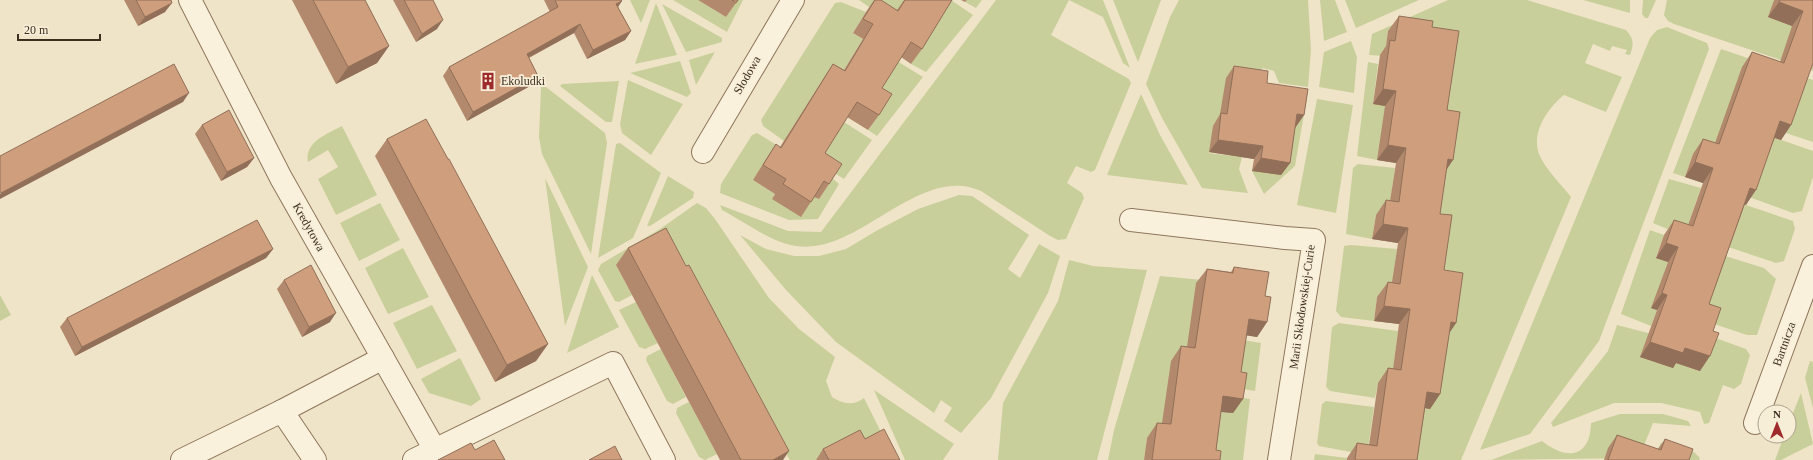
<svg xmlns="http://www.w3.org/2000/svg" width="1813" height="460" viewBox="0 0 1813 460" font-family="Georgia,serif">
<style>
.green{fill:#c9cf9b}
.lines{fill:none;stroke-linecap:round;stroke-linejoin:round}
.minor-casing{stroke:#8d765c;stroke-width:24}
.minor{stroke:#faf1dc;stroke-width:22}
.wall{fill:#b2896c}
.shaded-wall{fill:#916f58}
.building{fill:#cf9f7d;stroke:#916f58}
.labels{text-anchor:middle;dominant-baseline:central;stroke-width:3.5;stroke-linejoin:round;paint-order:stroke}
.street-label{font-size:12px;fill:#3d2e20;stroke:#f7eed8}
.poi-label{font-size:12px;fill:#3d2e20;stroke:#f7eed8;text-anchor:start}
</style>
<rect width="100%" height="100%" fill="#f0e4c8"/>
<g class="green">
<path d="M630,0H650L641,23Z"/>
<path d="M673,0H698L726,17L737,0H743L727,32Z"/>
<path d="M859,0H904L890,22Z"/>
<path d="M951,0L973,15L926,72L911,64Z"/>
<path d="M967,0H982L976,8L965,2Z"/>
<path d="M996,0H1069L1051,35L1129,79L1131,83L1095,170L1091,172L1076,166L1067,183L1082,193L1084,198L1066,239L1058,240L1050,236L981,191C919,163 858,256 796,246C772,243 743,221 722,210L720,205L788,231L821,232Z"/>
<path d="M1069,0H1103L1130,68L1123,63L1103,17Z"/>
<path d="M1113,0H1161L1138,62Z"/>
<path d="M1179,0H1308L1311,50L1308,87L1279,83L1274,71L1262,68L1260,83L1219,127L1209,153L1242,157L1239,169L1248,193L1202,188L1162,118L1146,84L1170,17Z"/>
<path d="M1320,0H1335L1347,32L1324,41Z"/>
<path d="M1345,0H1419L1356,28Z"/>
<path d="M1448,0H1527L1626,30C1634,39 1634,44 1630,55L1625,54L1627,50L1612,46L1610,51L1593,44L1585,63L1622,77L1606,112L1564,95C1548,108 1531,132 1539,154C1545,169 1561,184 1571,197L1461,460H1409V406L1430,409L1427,284L1388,31L1385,56L1369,55L1372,34Z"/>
<path d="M1583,0H1630V13Z"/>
<path d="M1643,0H1656L1648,18H1645L1642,14Z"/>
<path d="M1667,0H1774L1769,17L1800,28L1813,66V71L1674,24L1668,21L1664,15Z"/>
<path d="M841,2L866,12L853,33L863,39L837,81L823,79L784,141L763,126L761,120L835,3Z"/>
<path d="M656,3L677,55L635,64Z"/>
<path d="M662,4L722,38V42L686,52Z"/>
<path d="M1667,27L1707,43L1709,49L1599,341L1530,434L1480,450L1650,38L1657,30Z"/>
<path d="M1351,41L1357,57L1354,93L1319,87L1324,52Z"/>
<path d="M1721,49L1813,80V142L1783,132L1709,159L1693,154L1685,177L1673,173Z"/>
<path d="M715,52L696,85L689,60Z"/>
<path d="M680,61L691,93L687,97L630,73Z"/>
<path d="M897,61L923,77L877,136L868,130L882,109L872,102Z"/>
<path d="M1368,62L1378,64L1373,104L1399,107L1377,160L1357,156Z"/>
<path d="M628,80L683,104L651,155L622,133L620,124Z"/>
<path d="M619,81L612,122H606L560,86L562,84Z"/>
<path d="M541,87H546L605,133L607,143L591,254L542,154L539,137Z"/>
<path d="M1264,91L1307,97L1295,166L1264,194L1252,171L1281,175Z"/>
<path d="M1141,94L1160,135L1188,185L1107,175Z"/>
<path d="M1317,99L1353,105L1336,213L1297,205Z"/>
<path d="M844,122L872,140L844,179L818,163Z"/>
<path d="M342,126L377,195L336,215L318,179L338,167L328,150L308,162C304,142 327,134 342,126Z"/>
<path d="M757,133L780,147L753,180L775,194L772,199L814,196L818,199L832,178L839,184L818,219L789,220L720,193L721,184L752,135Z"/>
<path d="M1770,136L1813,151V177L1802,211L1793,213L1749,197Z"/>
<path d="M620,143L661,173L633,238L598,258L616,144Z"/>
<path d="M1358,164L1395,168L1388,217L1376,215L1372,239L1346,234L1353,168Z"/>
<path d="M668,176L694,192L693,198L650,226H647Z"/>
<path d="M545,178L588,267L565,326Z"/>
<path d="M1669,179L1701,188L1684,236L1653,223Z"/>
<path d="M959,195L972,196L981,202L1029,235L1008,269L1020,278L1039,244L1060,256L1048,293L991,398L961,433L944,421L952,408L941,400L934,413L836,342L786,290L740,235L766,249L794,256H819L846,249L876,231L918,209Z"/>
<path d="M380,203L400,240L359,261L340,223Z"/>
<path d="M697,203L706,208L715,219L769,298L799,329L835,357L826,381L832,397C842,404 854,406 864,398L895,460H790L781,446L617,267L632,295L619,302L615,301L598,270L601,264L660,229Z"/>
<path d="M1740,203L1793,221L1795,229L1784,261L1776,263L1725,246Z"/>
<path d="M1650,230L1664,235L1656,257L1668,262L1652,307L1657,310L1651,326L1621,314Z"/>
<path d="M1351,245L1397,249L1390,298L1377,297L1374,321L1341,317L1336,311L1344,246Z"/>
<path d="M403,248L429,297L388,314L365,268Z"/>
<path d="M1722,255L1764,268L1776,279L1757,335H1747L1699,319Z"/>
<path d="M1069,260L1093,266L1147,270L1097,460H998L1003,403L1058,301Z"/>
<path d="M592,275L619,327L567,353Z"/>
<path d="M1160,276L1224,282L1195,334L1166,435L1147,438L1144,460H1108L1114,430Z"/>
<path d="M0,295L11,315L0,321Z"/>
<path d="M636,302L658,343L645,349L639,347L619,310Z"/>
<path d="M432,305L457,351L417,369L393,323Z"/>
<path d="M1339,323L1398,331L1392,379L1378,383L1375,398L1330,391L1326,387L1332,327Z"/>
<path d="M1617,325L1648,333L1675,363L1707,335L1746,349L1750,355L1741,384L1734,389L1723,385L1709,423L1704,424L1700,412L1661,403H1614L1553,427L1551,423L1608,351Z"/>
<path d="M1237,339L1261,343L1255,391L1231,387Z"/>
<path d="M661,349L686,397L673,404L667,401L646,360L647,356Z"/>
<path d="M460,358L481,399L471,406L429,393L421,379Z"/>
<path d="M1810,361L1813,362V408L1805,378Z"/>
<path d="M874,390L954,444L943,460H905Z"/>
<path d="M1801,393L1813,444L1781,460H1775L1784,436H1789V423Z"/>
<path d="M1235,397L1250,399L1243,460H1206V410Z"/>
<path d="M1326,401L1374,407L1367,455L1319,446L1317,443L1322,404Z"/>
<path d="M689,402L717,454L705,460L699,457L676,413L677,408Z"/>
<path d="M1620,414H1663L1688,421L1691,426L1653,423L1639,458L1491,460L1542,441C1566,460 1590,459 1591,423Z"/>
<path d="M1661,443L1694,452L1700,458L1699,460H1679L1656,452Z"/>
<path d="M1315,454L1347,458V460H1314Z"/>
</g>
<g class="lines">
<g class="minor-casing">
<g id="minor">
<path d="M190,0L281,178L435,450"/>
<path d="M703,152L793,0"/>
<path d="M1131,220L1285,238L1314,240L1279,460"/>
<path d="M282,411L383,358"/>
<path d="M1755,423L1813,266"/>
<path d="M182,460L282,411L315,460"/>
<path d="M414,460L613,363L664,460"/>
</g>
</g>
<use href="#minor" class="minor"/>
</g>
<g class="wall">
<path d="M124,0H171L165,12L138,26Z"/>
<path d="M292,0H365L389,46L377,63L336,84Z"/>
<path d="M393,0H433L437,29L416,42Z"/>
<path d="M544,0H621L618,7L631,31L625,40L587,59L574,33L529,58L538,76L532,85L467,121L443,76L449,67L550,12Z"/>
<path d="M698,0H738L726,17Z"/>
<path d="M874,0L897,10L904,0H952L922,49L911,64L901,57L882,88L879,115L868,130L847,117L825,153L829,184L819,199L814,197L801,217L772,199L775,194L753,180L766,159L776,144L780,147L823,79L833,64L844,70L863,39L853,33L866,12Z"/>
<path d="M961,0H967L965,2Z"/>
<path d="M1774,0H1813V66L1812,65L1791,125L1781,140L1775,138L1746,205L1745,204L1709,304L1713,331L1700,371L1676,363L1673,368L1640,357L1657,310L1651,308L1668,262L1656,258L1664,235L1674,220L1688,225L1703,183L1685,177L1693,154L1703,139L1715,143L1742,67L1752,52L1780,62L1792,26L1768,17Z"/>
<path d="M1399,16L1432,27L1447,110L1446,171L1440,214L1444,270L1456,323L1449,333L1440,394L1430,409L1425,408L1417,460H1347V458L1357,443L1369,445L1378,383L1388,368L1393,369L1399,324L1374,321L1377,297L1388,282H1392L1398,243L1372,239L1376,215L1386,200L1390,201L1396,163L1377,160L1385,106L1373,104L1380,55L1386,46L1388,31Z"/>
<path d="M1234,66L1267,83L1304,115L1295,128L1290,163L1281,175L1252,171L1254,159L1209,152L1213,126L1220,114L1226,78Z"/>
<path d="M202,125L254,158L247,167L221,181L195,134Z"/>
<path d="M387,139L448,159L548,344L536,361L495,382L375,156Z"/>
<path d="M628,248L783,460H720L616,265Z"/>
<path d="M273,249L266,258L75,356L60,327L67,318Z"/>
<path d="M1234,267L1265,296L1267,322L1257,337L1246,335L1241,372L1243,399L1233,413L1221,412L1216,450L1220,460H1144L1147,438L1157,423H1162L1171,361L1181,346L1187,347L1196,283L1207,269L1231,272Z"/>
<path d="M284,280L330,322L302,337L277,289Z"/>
<path d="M1617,435L1658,449L1665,439L1689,460H1604L1608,448Z"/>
<path d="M865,439L900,460H816L823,449Z"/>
</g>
<g class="shaded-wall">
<path d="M622,1L616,10V4Z"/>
<path d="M1779,2L1803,11L1792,26L1768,17Z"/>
<path d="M172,3L165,12L138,26L145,17Z"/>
<path d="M443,20L437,29L416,42L422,34Z"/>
<path d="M580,24L574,33L520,62L527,54Z"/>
<path d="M631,31L625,40L587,59L593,50Z"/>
<path d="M389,46L377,63L336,84L348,67Z"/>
<path d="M538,76L532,85L467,121L473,112Z"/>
<path d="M1383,89L1396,91L1385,106L1373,104Z"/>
<path d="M189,93L183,102L0,199V194L1,193Z"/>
<path d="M1297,114L1304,115L1295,128Z"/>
<path d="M1780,121L1791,125L1781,140L1770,136Z"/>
<path d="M1218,140L1263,146L1254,159L1209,152Z"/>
<path d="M1388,145L1406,148L1396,163L1377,160Z"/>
<path d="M254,158L247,167L221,181L227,172Z"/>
<path d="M1261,158L1290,163L1281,175L1252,171Z"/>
<path d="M1448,159L1453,160L1443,175Z"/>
<path d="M1695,162L1713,168L1703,183L1685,177Z"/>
<path d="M1750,188L1756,190L1746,205L1740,202Z"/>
<path d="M1383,224L1408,228L1398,243L1372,239Z"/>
<path d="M1666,243L1678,247L1668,262L1656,258Z"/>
<path d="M273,249L266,258L75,356L82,347Z"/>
<path d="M1662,293L1667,295L1657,310L1651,308Z"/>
<path d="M1384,306L1410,309L1399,324L1374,321Z"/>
<path d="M336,313L330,322L302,337L309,327Z"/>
<path d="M1249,319L1267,322L1257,337L1238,334Z"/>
<path d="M1451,322L1456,323L1446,338Z"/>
<path d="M1650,342L1685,348L1710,356L1700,371L1676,363L1673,368L1640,357Z"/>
<path d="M548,344L536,361L495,382L507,365Z"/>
<path d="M1427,392L1440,394L1430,409L1417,407Z"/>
<path d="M1223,396L1243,399L1233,413L1213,411Z"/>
<path d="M789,451L783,460H773Z"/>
</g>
<g class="building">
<path d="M136,0H171L172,3L145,17Z"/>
<path d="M313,0H365L389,46L348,67Z"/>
<path d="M404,0H433L443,20L422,34Z"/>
<path d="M555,0H621L622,1L616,4L631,31L593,50L580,24L527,54L538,76L473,112L449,67L558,7Z"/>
<path d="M732,0H738L736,3Z"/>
<path d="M875,0H881L898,11L905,0H952L922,49L911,42L882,88L892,94L879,115L857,102L825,153L842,164L829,184L824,181L811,202L783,184L786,179L763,165L776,144L781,148L833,64L845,71L873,24L863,19Z"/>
<path d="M1780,0H1813V63L1791,125L1780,121L1756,190L1750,188L1709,304L1721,308L1713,331L1719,333L1710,356L1685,348L1683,353L1650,342L1667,295L1662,293L1678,247L1666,243L1674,220L1693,226L1713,168L1695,162L1703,139L1719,144L1752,52L1784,63L1803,11L1779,2Z"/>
<path d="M1399,16L1433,21L1432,27L1459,31L1447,110L1460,112L1453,160L1448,159L1440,214L1452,215L1444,270L1463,273L1456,323L1451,322L1440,394L1427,392L1417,460H1355L1357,443L1377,446L1388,368L1401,370L1410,309L1384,306L1388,282L1400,284L1408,228L1383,224L1386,200L1399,202L1406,148L1388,145L1396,91L1383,89L1390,40L1395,41Z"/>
<path d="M174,64L189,93L1,193L0,191V156Z"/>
<path d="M1234,66L1268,71L1267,83L1308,89L1304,115L1297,114L1290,163L1261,158L1263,146L1218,140L1221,113L1227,114Z"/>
<path d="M229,110L254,158L227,172L202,125Z"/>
<path d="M426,119L448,159H449L548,344L507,365L387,139Z"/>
<path d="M257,220L273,249L82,347L67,318Z"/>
<path d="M666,228L686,266L689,265L789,451L773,460H741L628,248Z"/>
<path d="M311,265L336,313L309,327L284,280Z"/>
<path d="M1234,267L1269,272L1265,296L1271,297L1267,322L1249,319L1241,372L1247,373L1243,399L1223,396L1216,450L1221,451L1220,460H1152L1157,423L1171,424L1181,346L1195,348L1207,269L1233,273Z"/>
<path d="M884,429L900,460H829L823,449L860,430L865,439Z"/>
<path d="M1617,435L1661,450L1665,439L1693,449L1689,460H1608Z"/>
<path d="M494,440L505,460H438L471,443L475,450Z"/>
<path d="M615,446L622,460H589Z"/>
</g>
<defs>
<g id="building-bare" transform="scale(1.38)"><path d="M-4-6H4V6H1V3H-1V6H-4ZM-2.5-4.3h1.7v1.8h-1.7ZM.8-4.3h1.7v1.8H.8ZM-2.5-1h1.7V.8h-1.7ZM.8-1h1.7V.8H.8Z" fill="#9e2a2b" stroke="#f7eed8" stroke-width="2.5" paint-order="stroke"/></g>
</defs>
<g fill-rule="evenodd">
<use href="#building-bare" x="488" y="81"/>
</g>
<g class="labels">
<g class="street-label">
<text transform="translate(747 75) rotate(-60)">Słodowa</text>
<text transform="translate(309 227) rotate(61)">Kredytowa</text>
<text transform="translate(1302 307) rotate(-82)">Marii Skłodowskiej-Curie</text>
<text transform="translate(1784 344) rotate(-70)">Bartnicza</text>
</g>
<g class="poi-label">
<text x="501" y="81">Ekoludki</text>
</g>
</g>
<g transform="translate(1777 424)"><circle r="19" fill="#f7eed8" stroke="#ada18e"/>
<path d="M0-3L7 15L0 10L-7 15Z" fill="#9e2a2b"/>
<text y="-6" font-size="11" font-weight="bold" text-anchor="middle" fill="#3d2e20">N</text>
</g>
<path d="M18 34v6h82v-6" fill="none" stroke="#3d2e20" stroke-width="2"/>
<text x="24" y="34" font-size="12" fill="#3d2e20" stroke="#f7eed8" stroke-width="3" paint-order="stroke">20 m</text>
</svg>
